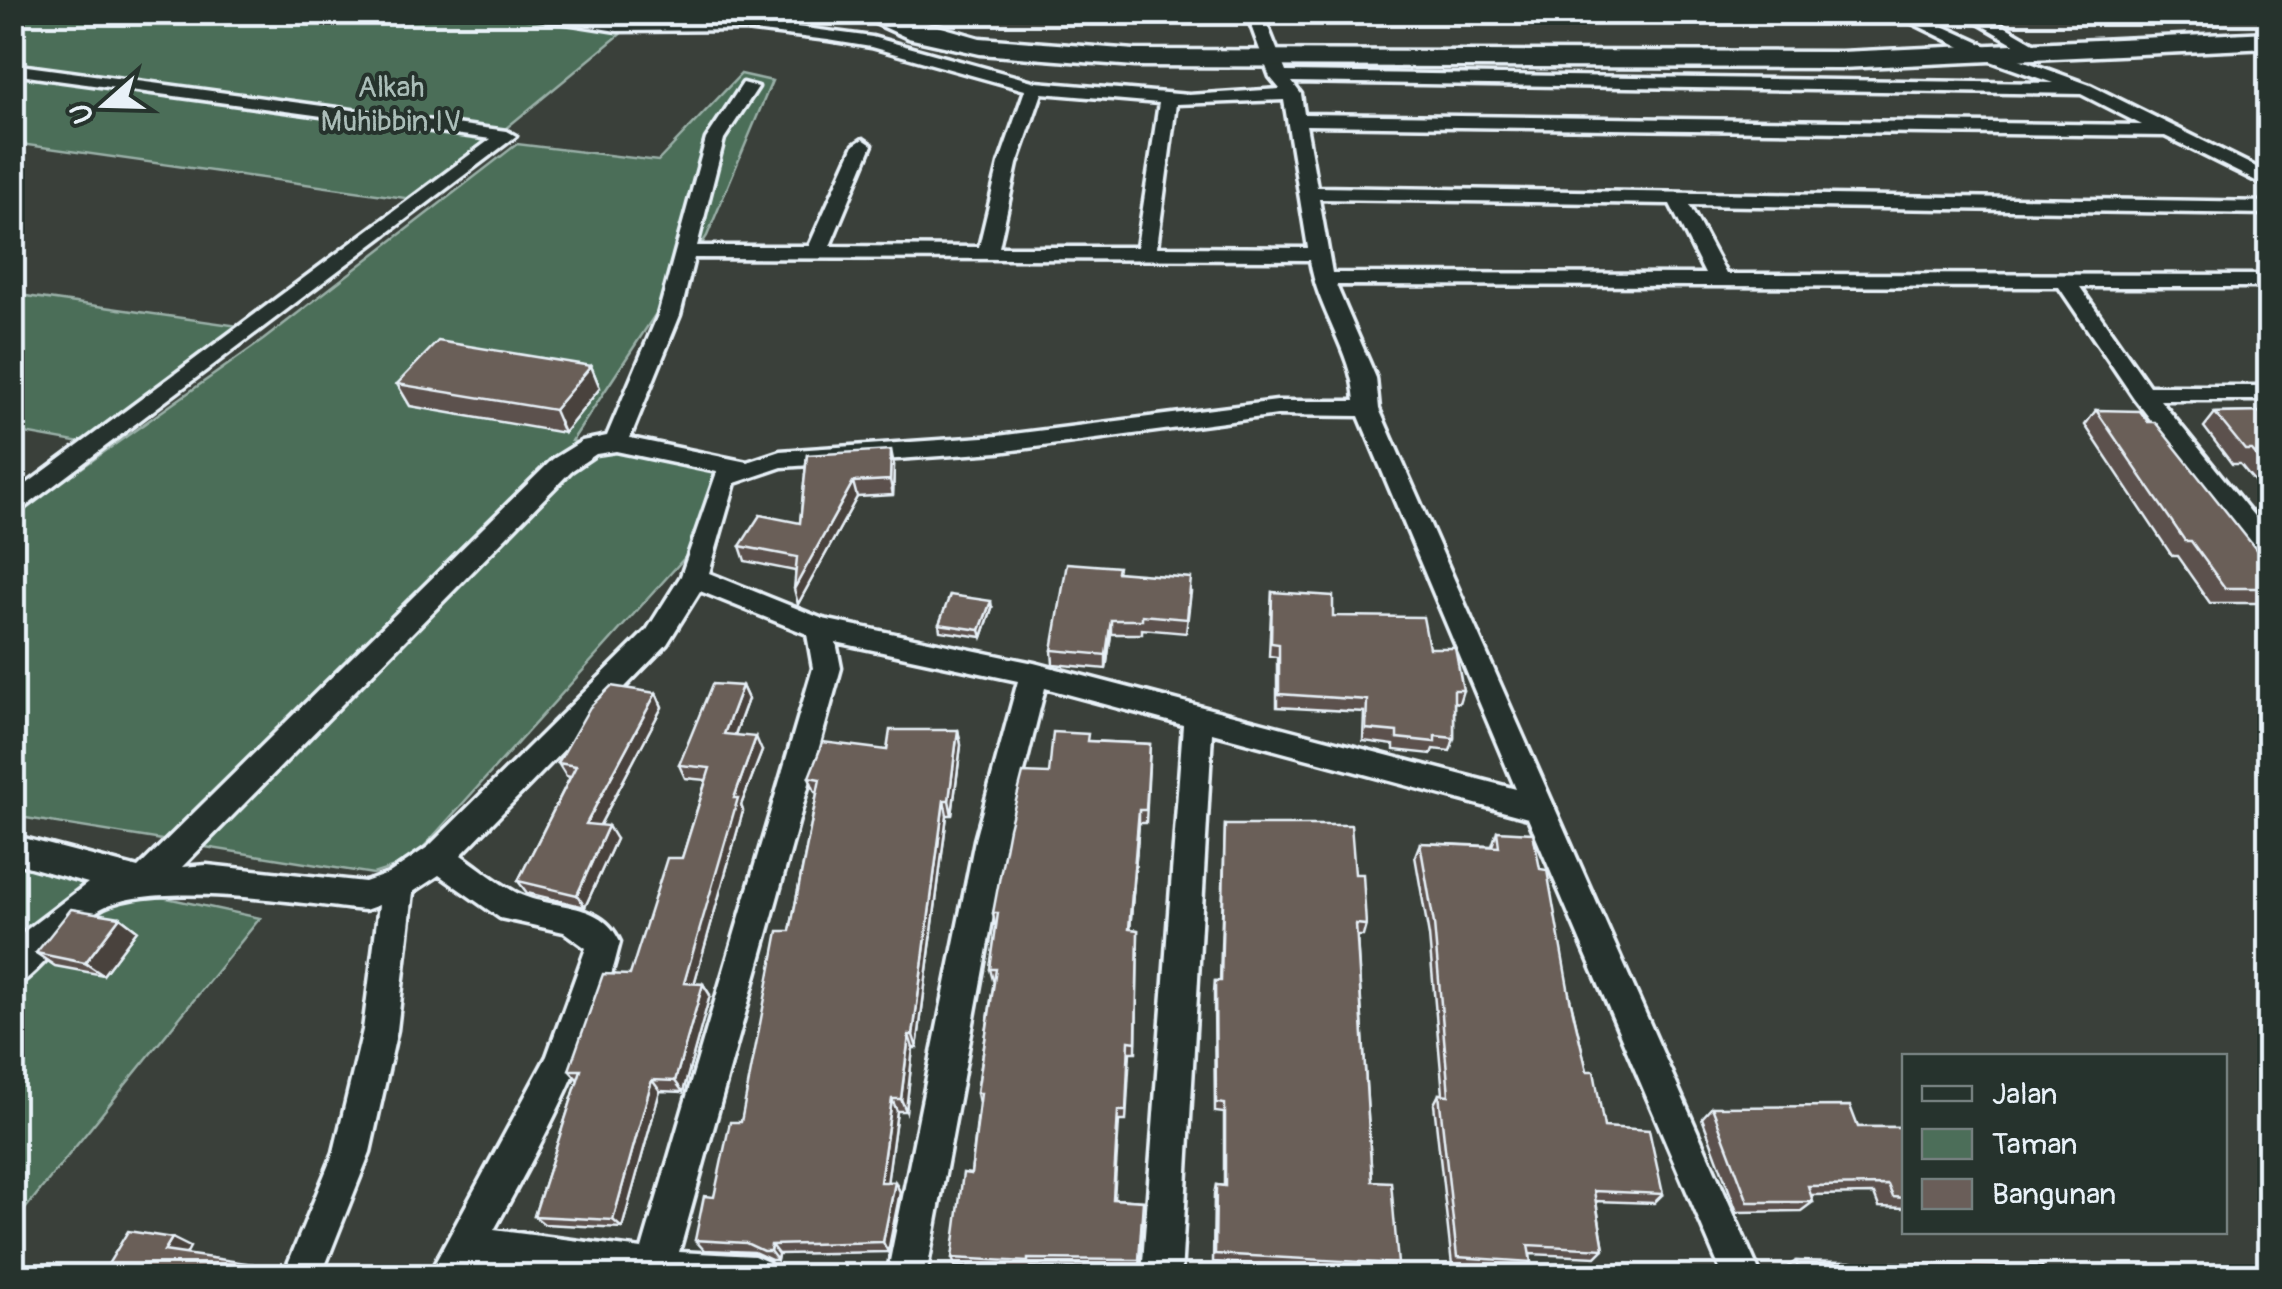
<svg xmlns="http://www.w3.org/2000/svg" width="2282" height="1289" viewBox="0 0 2282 1289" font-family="Pangolin,sans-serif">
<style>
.green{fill:#4c6e59;stroke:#9ab0a8;stroke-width:2.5}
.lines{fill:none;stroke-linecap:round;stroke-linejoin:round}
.street-casing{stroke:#e8f1f8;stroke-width:7}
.primary-casing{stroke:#e8f1f8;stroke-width:7}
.street{fill:#26332d;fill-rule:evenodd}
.primary{fill:#26332d;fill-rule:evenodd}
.wall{fill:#5b514d;stroke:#e8f1f8;stroke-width:2.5}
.shaded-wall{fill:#4a423e;stroke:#e8f1f8;stroke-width:2.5}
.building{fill:#6a5e59;stroke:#e8f1f8;stroke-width:2.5}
.labels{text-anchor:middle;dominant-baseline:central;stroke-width:8;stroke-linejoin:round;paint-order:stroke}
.far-park-label{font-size:30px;fill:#aabdb8;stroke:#26332d}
</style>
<rect width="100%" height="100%" fill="#3a403a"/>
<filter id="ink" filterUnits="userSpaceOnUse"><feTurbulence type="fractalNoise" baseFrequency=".01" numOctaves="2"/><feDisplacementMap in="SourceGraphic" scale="20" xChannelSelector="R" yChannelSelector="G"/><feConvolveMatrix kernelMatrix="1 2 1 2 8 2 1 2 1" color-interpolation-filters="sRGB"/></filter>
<g filter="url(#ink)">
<g class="green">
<path d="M15,13H646L419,200L13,143Z"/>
<path d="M741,74L772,81L707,236L572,441L726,471L716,523L410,862L373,874L13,816L12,517L263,340L517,144L658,161Z"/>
<path d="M12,294L246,327L80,443L13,431Z"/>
<path d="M13,865L260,918L13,1224Z"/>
</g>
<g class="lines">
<g class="street-casing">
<g id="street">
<path d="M496,12H547L617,21L745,20L872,37L1036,82L1189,95L1280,89L1270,77L1246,12H1262L1286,72L2053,83L1988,60L1890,12H1912L2000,52L2090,85L2270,174V188L2165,136L1306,125L1317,187L2270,202V214L1689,205L1726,274L2270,275V287H2080L2149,386H2270V400H2160L2270,536V563L2261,561L2134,398L2059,287L1336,285L1376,378L1379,409L1761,1276H1723L1528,818L1212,733L1181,1276H1142L1183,725L1045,688L1007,840L926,1276H887L975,840L1018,681L836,642L841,668L679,1252L754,1256L768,1262L773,1276H553L474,1266L468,1276H428L547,1056L586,948L564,932L500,918L439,875L413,892L397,1030L370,1152L321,1276H283L334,1152L363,1030L379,905L365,910C305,904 147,878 97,911C71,928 34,980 12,988V947L25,931L88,883L12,862V835L138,868L553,459L582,441L607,436L658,315L706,139L743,83L758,87L724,139L697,246H809L854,145L863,139L872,145L830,246L979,247L999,164L1025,90L871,47L828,40L745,30L617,31ZM1292,82L2081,94L2142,125L1304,114L1301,94ZM1042,93L1159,103L1137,247H999L1017,164ZM1284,100L1308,248L1157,247L1176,104ZM1319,199L1670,204L1705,274L1332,273ZM694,258L1310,260C1317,309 1352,351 1355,401H1277L998,436L780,451L747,462L630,438L680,315ZM1277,415L1359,416L1516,789L1034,663L823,619L709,573L735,483L782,467L998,452ZM616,451L717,472L681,576L647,630L428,847L388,874L365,882L207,865L182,867L571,471L596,454ZM700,591L807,634L813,668L642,1249L494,1230C545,1138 595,1045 620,942C601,898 549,911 515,892C496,882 479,867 461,855L667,644Z"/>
<path d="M1959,12H1980L2051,53L2037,57Z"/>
<path d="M12,64L507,131L516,136L12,517V495L491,139L12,74Z"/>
</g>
</g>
<g class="primary-casing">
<path id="primary" d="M851,12H889L980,38L1135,50L1841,52L2270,32V48L1841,68L1135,66L980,54L908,38Z"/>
</g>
<use href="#street" class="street"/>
<use href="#primary" class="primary"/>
</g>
<g class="wall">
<path d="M1540,12H1668L1544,18Z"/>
<path d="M591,366L600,388L564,433L410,406L397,384Z"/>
<path d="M2096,410L2270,567V603H2210L2177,556H2172L2085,425Z"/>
<path d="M2270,412V500L2240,464H2232L2204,427L2215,413Z"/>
<path d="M807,455L894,465L893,495L857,497L798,604L795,571L745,561L740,546L800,523Z"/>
<path d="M1118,572L1191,592L1186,633L1142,629V634H1111L1106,669L1053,664L1052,650Z"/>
<path d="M1272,592L1333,616L1429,648L1463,690L1459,703L1454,702V738L1450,751L1433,749L1431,754L1394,750V745L1363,741L1364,712L1277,707V657L1269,656Z"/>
<path d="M992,608L982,637L940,631L939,624Z"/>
<path d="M742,686L748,699L735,735L762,751L741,805L743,811L694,984H703L710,995L683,1092L660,1091L622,1228L544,1224L534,1216L578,1080L569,1070L630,975L682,858L706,780L685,778L679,765Z"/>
<path d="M656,693L662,707L600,825L616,839L585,907L527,893L518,881L570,777L566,776L558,763Z"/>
<path d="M958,730L961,745L952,815H947L917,1048H913L906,1111H897L887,1182H895L900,1192L888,1252L778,1254L777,1260H771L754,1252L704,1250L695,1240L714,1197L741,1122L790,931L817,793L815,792L809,777L887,750Z"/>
<path d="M1089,741L1150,744L1146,823H1139L1130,929L1138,930L1136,1052H1130L1126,1121H1119L1114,1199L1143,1201L1139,1268L1030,1267V1270L955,1266L952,1258L971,1174L979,1103L977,1093L994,980H993L990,969L997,925H995L993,913L1049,774Z"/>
<path d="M1225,825L1355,874L1366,925L1363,936H1357L1372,1181L1398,1264L1394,1272L1213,1262L1214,1194L1216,1185L1224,1186V1113L1215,1112L1214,992L1215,981H1220Z"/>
<path d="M1497,831L1540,869L1587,1071L1604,1127L1663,1194L1654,1203L1596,1201L1604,1249L1596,1257L1530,1254L1531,1262L1524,1270L1452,1265L1434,1104L1439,1094H1443L1429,936L1415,856L1420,843L1492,846Z"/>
<path d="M120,917L137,930L103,975L55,966L36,953Z"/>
<path d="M1712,1107L1858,1127H1904V1208L1879,1207L1874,1194L1811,1195L1813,1202L1801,1211L1737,1212L1702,1118Z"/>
<path d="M1796,1261L2046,1276H1785L1783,1270Z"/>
</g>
<g class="shaded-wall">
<path d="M591,366L600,388L564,433L554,410Z"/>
<path d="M891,450L894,465L893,495L890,480Z"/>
<path d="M853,482L857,497L798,604L794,589Z"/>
<path d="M991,601L992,608L982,637L980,630Z"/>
<path d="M1111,620V634L1106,669V655Z"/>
<path d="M742,686L748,699L730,748L724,734Z"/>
<path d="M656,693L662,707L594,836L586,824Z"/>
<path d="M958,730L961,745L952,815L949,800Z"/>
<path d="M756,737L762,751L741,805L743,811L691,995L684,983L734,798Z"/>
<path d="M944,800L947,815L917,1048L913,1035Z"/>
<path d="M1139,810V823L1129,941V929Z"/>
<path d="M608,826L616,839L585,907L577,895Z"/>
<path d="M120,917L137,930L103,975L85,963Z"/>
<path d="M703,984L710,995L683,1092L675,1081Z"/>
<path d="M909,1035L913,1048L906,1111L901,1099Z"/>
<path d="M652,1080L660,1091L622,1228L613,1220Z"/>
<path d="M892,1099L897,1111L886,1192L880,1182Z"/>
<path d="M895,1182L900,1192L888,1252L883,1242Z"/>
<path d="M172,1238L190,1247L183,1260L164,1251Z"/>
<path d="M771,1245L778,1254L777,1260L770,1251Z"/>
<path d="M253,1264L270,1273L268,1276H246Z"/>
</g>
<g class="building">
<path d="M438,341L591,366L554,410L397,384Z"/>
<path d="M2096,410L2140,411L2148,422H2155L2270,567V588H2225L2191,541H2185Z"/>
<path d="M2270,412V471L2252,450H2245L2215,413Z"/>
<path d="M891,450L890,480L853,482L794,589L797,557L740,546L760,515L800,523L807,455Z"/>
<path d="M1067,563L1118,567L1117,572L1191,578L1187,619L1142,615V620H1111L1106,655L1052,650Z"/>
<path d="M1272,592L1333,596V616L1423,617L1429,648H1455L1463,690H1454V738L1435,736V742L1397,738V732L1366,729L1367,700L1279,694V644L1271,643Z"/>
<path d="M950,595L991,601L980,630L939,624Z"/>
<path d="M712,684L742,686L724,734L756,737L734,798H738L684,983L703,984L675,1081L652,1080L613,1220L534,1216L581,1070H569L603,974L630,975L667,858H682L710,768L679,765Z"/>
<path d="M611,686L656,693L586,824L608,826L577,895L518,881L576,766L558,763L590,707Z"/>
<path d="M890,730H958L949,800H944L913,1035H909L901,1099H892L880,1182H895L883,1242L771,1245L770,1251H763L746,1243L695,1240L704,1196L714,1197L730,1122H741L778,931H790L820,779L809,777L823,742L887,750Z"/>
<path d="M1053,732L1088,734L1087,741L1150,744L1146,810H1139L1129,929L1138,930L1136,1042L1129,1041L1126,1111H1118L1113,1199L1143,1201L1139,1260L1028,1259V1262L952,1258L963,1173L971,1174L981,1093H977L996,969H990L998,913H993L1009,828L1023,773L1049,774Z"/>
<path d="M1225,825H1351L1355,874H1363L1366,925L1356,924L1372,1181L1391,1182L1398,1264L1215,1254L1216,1185L1225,1186V1104L1216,1103L1215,981H1221Z"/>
<path d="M1497,831L1533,833L1540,869L1547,870L1570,999L1587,1071H1594L1604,1127L1649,1130L1663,1194L1594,1191L1604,1249L1528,1245L1531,1262L1457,1257L1439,1094L1449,1095L1434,924L1420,843L1499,847Z"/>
<path d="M71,909L120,917L85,963L36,953Z"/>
<path d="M1850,1106L1858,1127H1904V1198L1893,1197L1888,1185L1808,1186L1813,1202H1748L1712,1107Z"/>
<path d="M128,1231L172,1238L164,1251L253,1264L246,1276H101Z"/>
<path d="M1796,1261L2042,1266L2046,1276H1800Z"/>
</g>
</g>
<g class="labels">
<g class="far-park-label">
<text x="391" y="87">Alkah<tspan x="391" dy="34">Muhibbin IV</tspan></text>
</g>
</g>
<rect width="2282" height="1289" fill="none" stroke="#26332d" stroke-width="50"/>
<rect x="25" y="25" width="2232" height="1239" fill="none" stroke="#e8f1f8" stroke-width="4" filter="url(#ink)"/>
<rect x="1902" y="1054" width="325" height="180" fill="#26332d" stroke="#747f7e" stroke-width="2.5"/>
<rect x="1922" y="1086" width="50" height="15" fill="#26332d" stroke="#747f7e" stroke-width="2.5"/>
<text x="1992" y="1104" font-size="30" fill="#e8f1f8">Jalan</text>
<rect x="1922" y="1129" width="50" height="30" fill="#4c6e59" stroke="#747f7e" stroke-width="2.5"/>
<text x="1992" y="1154" font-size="30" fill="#e8f1f8">Taman</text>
<rect x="1922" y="1179" width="50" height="30" fill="#6a5e59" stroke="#747f7e" stroke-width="2.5"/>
<text x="1992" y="1204" font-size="30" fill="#e8f1f8">Bangunan</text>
<g transform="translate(105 105) rotate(250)" stroke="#26332d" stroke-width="8" paint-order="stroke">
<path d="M0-8L18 38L0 25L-18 38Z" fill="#e8f1f8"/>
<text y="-15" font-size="28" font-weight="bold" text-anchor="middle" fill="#e8f1f8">U</text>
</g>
</svg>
